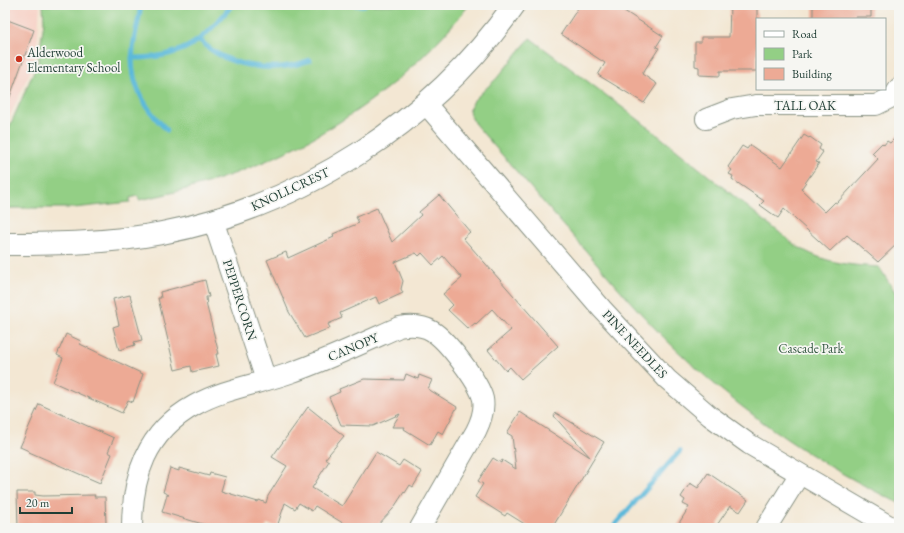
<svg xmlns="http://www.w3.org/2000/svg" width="904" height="533" viewBox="0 0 904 533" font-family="'EB Garamond',serif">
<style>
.built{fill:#f7d1c6}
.green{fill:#93cf85;stroke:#59865c}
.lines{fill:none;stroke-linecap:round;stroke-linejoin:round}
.stream{stroke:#5cb9da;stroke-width:5}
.building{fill:#edaa95}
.minor-casing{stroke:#899284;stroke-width:22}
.tertiary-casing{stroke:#899284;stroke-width:24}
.minor{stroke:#fff;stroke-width:20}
.tertiary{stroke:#fff;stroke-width:22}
.poi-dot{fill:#c8321e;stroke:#f6f6f2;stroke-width:1.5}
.labels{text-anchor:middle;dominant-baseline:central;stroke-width:3.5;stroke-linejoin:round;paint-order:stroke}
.poi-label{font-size:13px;fill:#1f3d34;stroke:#f6f6f2;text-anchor:start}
.street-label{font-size:13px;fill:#1f3d34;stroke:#f6f6f2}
.park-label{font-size:13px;fill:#365a44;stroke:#f6f6f2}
</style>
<rect width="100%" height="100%" fill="#f6f6f2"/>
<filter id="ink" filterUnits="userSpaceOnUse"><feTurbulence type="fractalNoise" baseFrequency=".025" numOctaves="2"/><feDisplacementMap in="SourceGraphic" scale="8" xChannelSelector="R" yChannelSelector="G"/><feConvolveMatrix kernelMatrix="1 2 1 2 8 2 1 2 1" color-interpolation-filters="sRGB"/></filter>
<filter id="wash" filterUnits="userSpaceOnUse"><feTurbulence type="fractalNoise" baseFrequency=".012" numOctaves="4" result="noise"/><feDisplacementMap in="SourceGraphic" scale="16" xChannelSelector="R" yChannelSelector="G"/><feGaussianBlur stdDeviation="0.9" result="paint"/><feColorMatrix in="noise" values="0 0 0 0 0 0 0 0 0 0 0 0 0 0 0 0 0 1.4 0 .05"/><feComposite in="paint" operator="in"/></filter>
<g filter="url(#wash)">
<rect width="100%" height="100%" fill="#f3e7d3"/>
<path class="built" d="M5,5H39L40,6L37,46L30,72L5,127Z"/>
<g class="green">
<path d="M43,5H469C386,111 269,175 139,200L138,196L130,198V202L74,208H5V137L38,62L44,22Z"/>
<path d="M530,38L639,120L795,245C823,263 847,265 879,267L899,298V503C798,455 710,390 635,307L475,124L469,112L474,100L497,78Z"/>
</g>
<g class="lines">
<g class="stream">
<path d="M141,5C139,19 135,33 133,48C128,81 144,108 167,130"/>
<path d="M356,5H364"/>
<path d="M200,40C227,68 275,74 310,60"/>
<path d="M132,58C183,58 201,43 232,5"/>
<path d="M612,528L680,451"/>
</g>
</g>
<g id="blocks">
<g class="building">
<path d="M580,5H615L663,36L656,47L659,48L642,74L657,84L644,103L598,75L605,63L561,34Z"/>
<path d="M730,5H757V71H720V76L699,75V67L695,66V42H701V37H729Z"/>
<path d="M813,5H871V17H855V19H813Z"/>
<path d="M5,19L34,30L7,105H5Z"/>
<path d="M899,134V237L897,240L899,242L878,262L847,235L830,251L784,209L778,218L760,205L764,201L732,179L733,176L729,174L732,170L728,167L742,146L747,149L750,145L782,167L804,135L809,138L810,137L821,145L819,149L823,152L816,162L819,163L801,189L825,212L835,202L837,203L878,159L872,153L882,143L884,145L887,141L890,143Z"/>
<path d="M439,195L470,232L463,238L558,346L521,379L510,367L506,371L488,350L511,330L492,309L476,324L475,323L468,329L448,310L453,305L443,294L462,278L443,256L433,265L422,253L419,256L416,253L395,262L403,281L401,289L403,293L379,304L376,297L340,313L342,318L328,324L330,328L305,338L289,312L267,260L286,252L288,258L334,237L333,234L359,223L356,217L377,208L392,242L421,215L419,212Z"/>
<path d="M205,280L209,297H206L207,307L219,354H216L219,366L192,372L191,366L175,370L158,298H161L160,292Z"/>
<path d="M130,295L142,340L134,342L135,345L119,350L113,327L119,325L113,299Z"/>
<path d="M66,334L81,341L80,344L143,374L133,402L128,400L122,413L53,382L63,358L57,355Z"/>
<path d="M406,374L418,379L419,375L432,380L428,389L457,407L443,434L438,431L430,445L404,429L405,427H392L400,414L373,426L341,425L329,397L340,392L339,389L364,379L404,380Z"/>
<path d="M39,404L114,438L108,452L112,454L100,483L29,452V451L20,447Z"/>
<path d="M308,407L344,436L325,459L329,461L312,488L342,506L376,452L399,466L403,460L422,472L413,487L410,485L405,493L404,492L393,509L375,528H351L315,506L312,511L299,503L295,509L285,503L277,527L267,524L266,528H216L162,512L167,495H169L163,492L170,468L179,471V468L209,476L210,473L225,477L221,491L258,502L259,500L266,503L268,496L287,466L272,457Z"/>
<path d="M520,412L590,457L554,416L556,413L604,442L552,528H531L507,513L505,516L475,497L483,484L478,481L493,458L501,463L502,460L516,469L512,436L507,433Z"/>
<path d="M708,473L748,500L740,512L730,506L715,528H676L689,507L683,504L685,500L681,497L690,483L698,488Z"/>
<path d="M17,492H35V495L43,496L95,495L94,497H105L106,524H99V528H18Z"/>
</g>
</g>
</g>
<g filter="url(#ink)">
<use href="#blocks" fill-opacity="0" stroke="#899284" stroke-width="1"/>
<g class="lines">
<g class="minor-casing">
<g id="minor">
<path d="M425,103L602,309L667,379L710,416L749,444L893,528"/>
<path d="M706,119L732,109L756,105H876L894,96L899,88"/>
<path d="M213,220L266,380"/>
<path d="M132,528C132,476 146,432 195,405C223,389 259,384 290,373C327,360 363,343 399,327C410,325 422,325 432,331C447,340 479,382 483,399C485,410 481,421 476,431L420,528"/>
<path d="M766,528L799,475"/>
</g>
</g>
<g class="tertiary-casing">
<path id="tertiary" d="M5,244C58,244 110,243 162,233C302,206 432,122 514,5"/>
</g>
<use href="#minor" class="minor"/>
<use href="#tertiary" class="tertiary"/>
</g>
</g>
<circle class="poi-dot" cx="19" cy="59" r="4"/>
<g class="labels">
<g class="poi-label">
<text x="27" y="52">Alderwood<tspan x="27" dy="15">Elementary School</tspan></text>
</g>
<g class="street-label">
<text x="805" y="105">TALL OAK</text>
<text transform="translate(290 189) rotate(-25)">KNOLLCREST</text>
<text transform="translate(240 300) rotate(72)">PEPPERCORN</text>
<text transform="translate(635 344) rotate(47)">PINE NEEDLES</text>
<text transform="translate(353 347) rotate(-23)">CANOPY</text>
</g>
<g class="park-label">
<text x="811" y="348">Cascade Park</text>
</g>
</g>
<rect width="904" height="533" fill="none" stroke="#f6f6f2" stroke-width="20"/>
<rect x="756" y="18" width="130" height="72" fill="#f6f6f2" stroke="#a0aca6"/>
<rect x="764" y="31" width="20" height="6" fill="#ffffff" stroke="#a0aca6"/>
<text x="792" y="38" font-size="12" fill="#1f3d34">Road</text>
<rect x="764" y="48" width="20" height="12" fill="#93cf85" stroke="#a0aca6"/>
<text x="792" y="58" font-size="12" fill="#1f3d34">Park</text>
<rect x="764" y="68" width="20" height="12" fill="#edaa95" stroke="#a0aca6"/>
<text x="792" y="78" font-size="12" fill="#1f3d34">Building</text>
<path d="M20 507v6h52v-6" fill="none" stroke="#1f3d34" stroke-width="2"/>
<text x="26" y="507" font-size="12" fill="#1f3d34" stroke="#f6f6f2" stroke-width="3" paint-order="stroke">20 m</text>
</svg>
